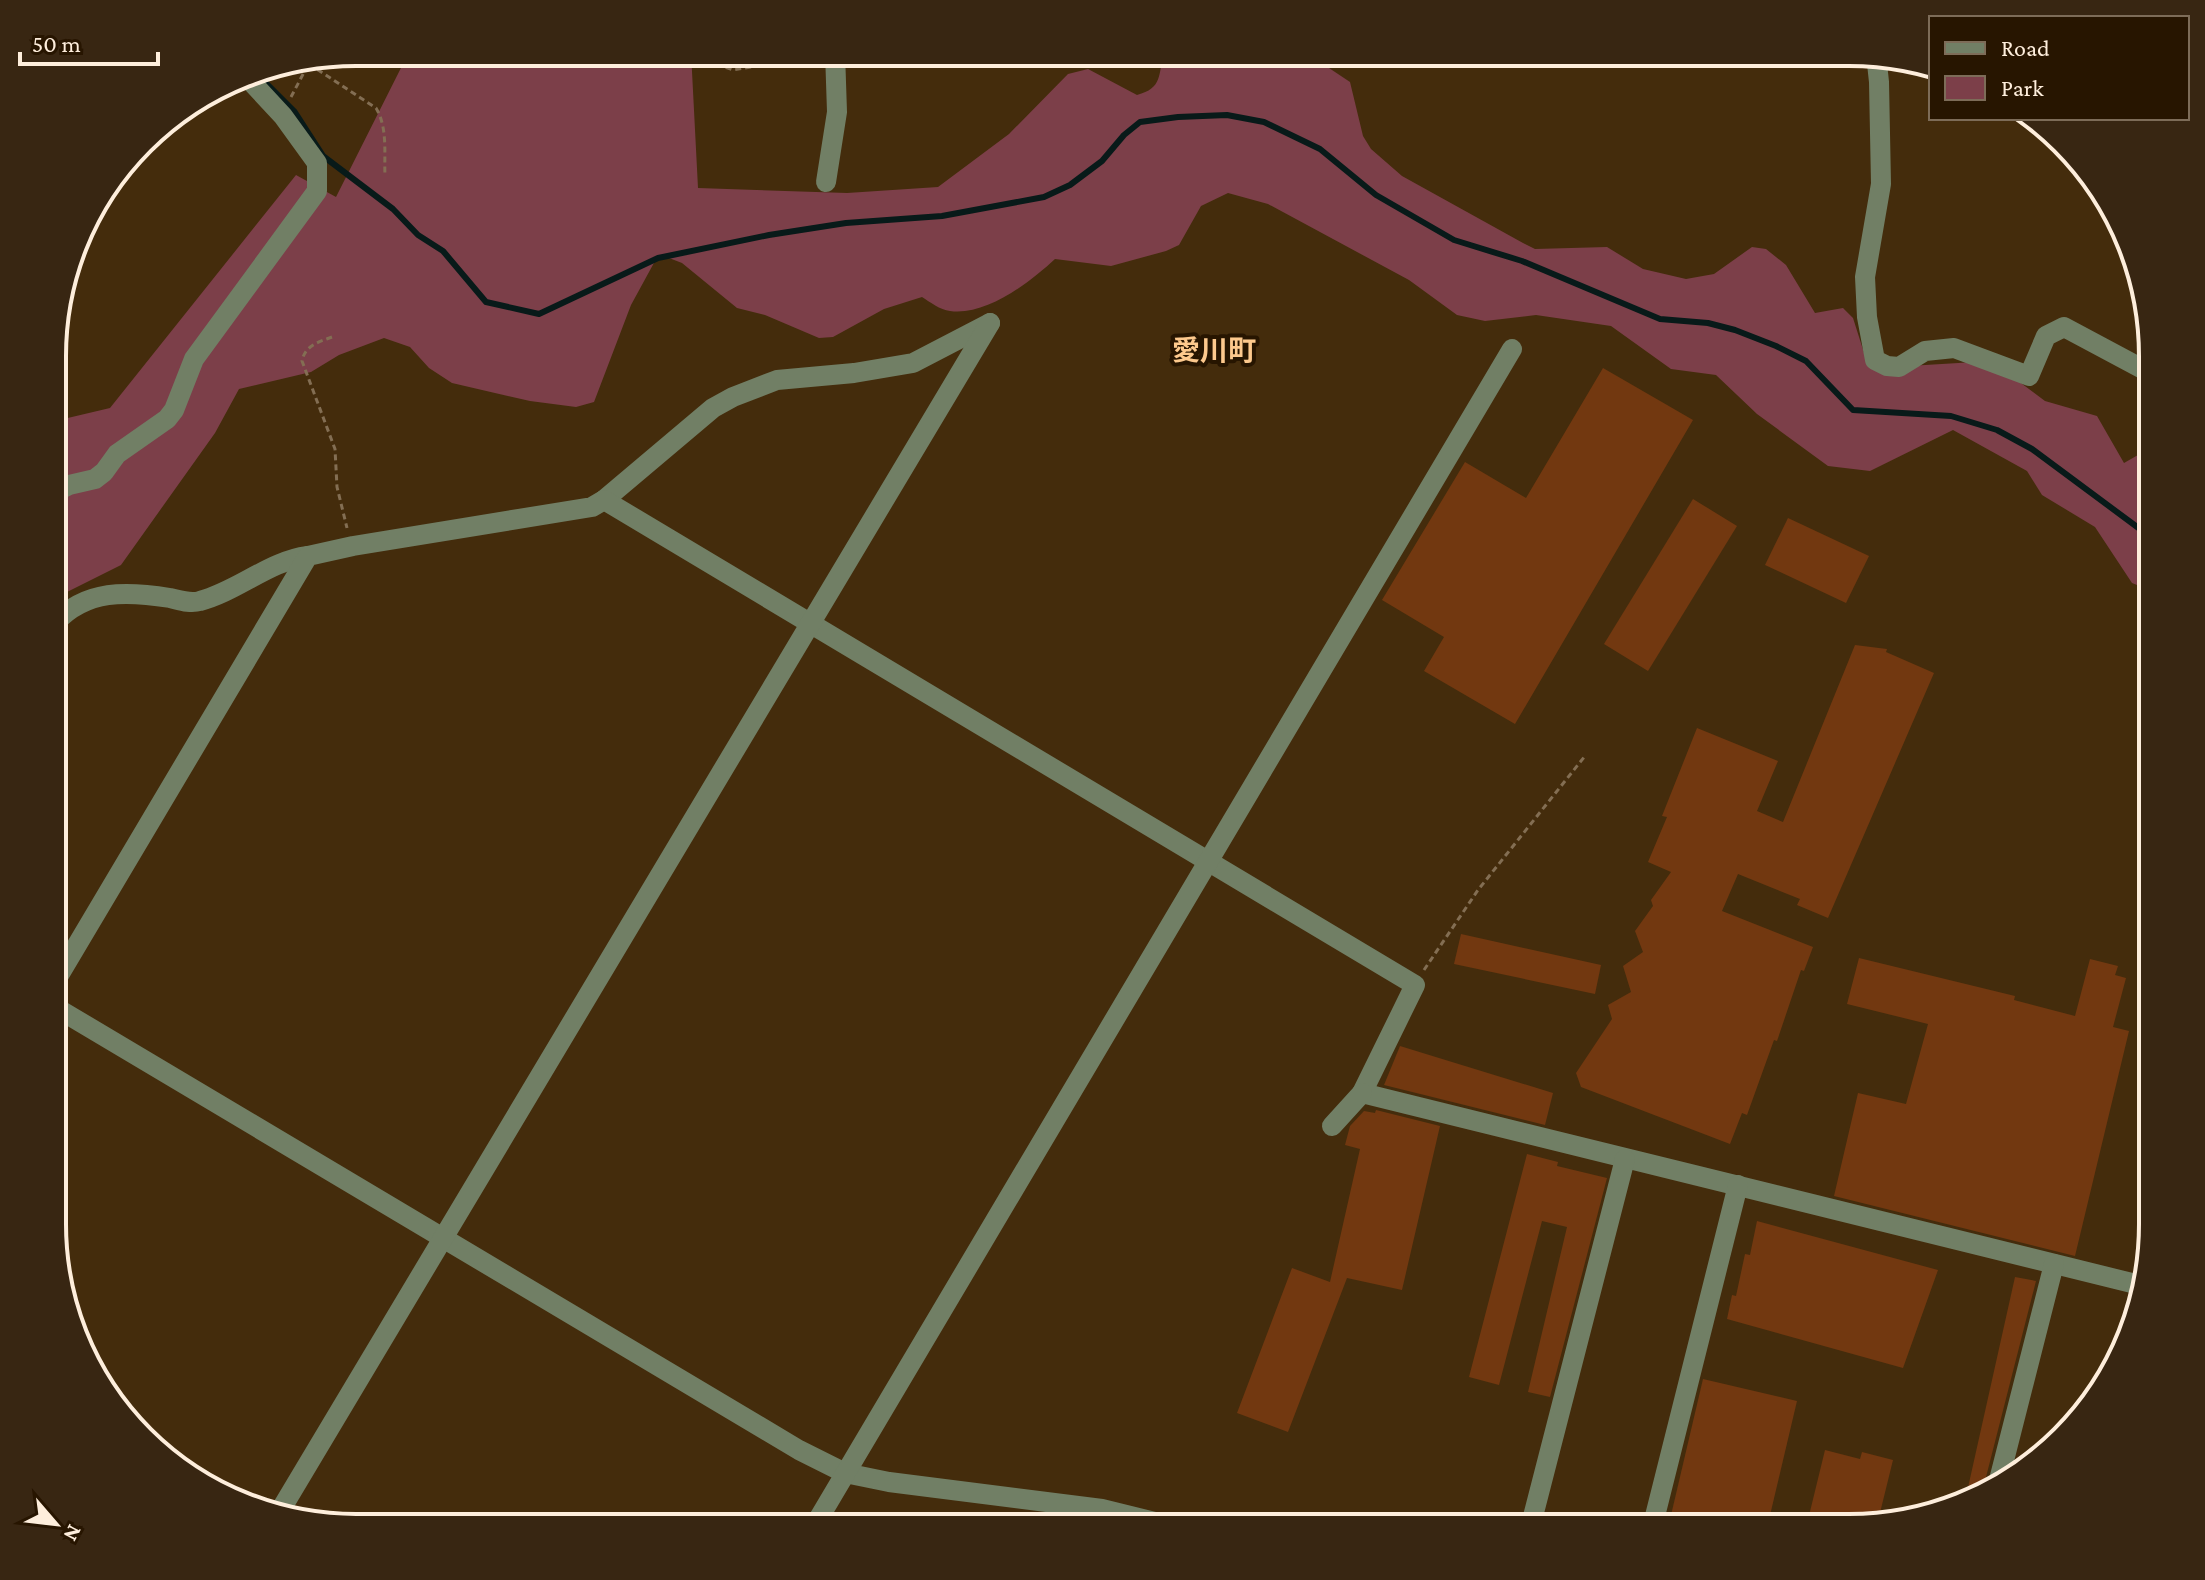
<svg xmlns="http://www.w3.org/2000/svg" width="2205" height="1580" viewBox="0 0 2205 1580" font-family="'Crimson Pro','Noto Sans JP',serif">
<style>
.green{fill:#7c3f49}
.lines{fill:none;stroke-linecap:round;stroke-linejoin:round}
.stream{stroke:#081a19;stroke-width:6}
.building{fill:#723810}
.path{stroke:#836e53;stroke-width:3;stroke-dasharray:6 4;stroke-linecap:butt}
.minor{stroke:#717f65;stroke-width:20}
.labels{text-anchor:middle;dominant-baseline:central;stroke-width:8;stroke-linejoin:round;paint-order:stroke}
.district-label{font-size:28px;font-weight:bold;fill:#fdc98d;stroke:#271500}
.rim{fill:none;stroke:#feeedc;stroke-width:4}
</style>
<rect width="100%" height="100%" fill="#442c0c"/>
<path class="green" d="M409,52H691L698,188L847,193L938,187L1009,134L1068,74L1088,69L1137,95C1163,88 1158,75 1164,52H1275L1326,66L1350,82L1363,136L1371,149L1402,176L1523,243L1535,249L1607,247L1643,269L1686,279L1714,274L1752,247L1766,249L1786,265L1815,313L1843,308L1853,318L1866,359L1892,367L1975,362L2002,369L2045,401L2097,416L2124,463L2152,447V591L2132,583L2095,527L2042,495L2027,471L1953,430L1870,471L1828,466L1757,414L1716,375L1671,369L1611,326L1536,315L1485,321L1457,315L1409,280L1268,204L1228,193L1201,206L1179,245L1166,251L1111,266L1055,259C1029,283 986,316 950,311C940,310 930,302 922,297L884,309L833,337L819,338L765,315L737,308L682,263L669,258L655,261L631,305L594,402L576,407L530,401L452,383L429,368L410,347L384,338L339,355L311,372L239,389L215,433L121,565L55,598V421L110,408L296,175L336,197Z"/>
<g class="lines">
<path class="stream" d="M255,72L294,111L323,156L393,209L418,235L443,251L486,302L539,314L658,258L769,235L846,223L942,216L1044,197L1070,185L1102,161L1124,135L1140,122L1178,117L1227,115L1264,122L1320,149L1376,195L1454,240L1522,261L1660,319L1708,323L1735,330L1776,346L1806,361L1853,410L1951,416L1997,430L2032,449L2152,538"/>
</g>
<g class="building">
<path d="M1603,368L1693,420L1515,724L1424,671L1444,637L1382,600L1465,462L1526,498Z"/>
<path d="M1693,499L1737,526L1648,671L1604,644Z"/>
<path d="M1788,518L1869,556L1846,603L1765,565Z"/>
<path d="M1855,645L1887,649L1886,652L1934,673L1828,918L1797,905L1800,899L1738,874L1722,911L1813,947L1804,971L1801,970L1777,1041L1774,1040L1747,1115L1742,1113L1730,1144L1581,1087L1576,1073L1612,1019L1608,1005L1631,992L1623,966L1643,952L1635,931L1653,906L1651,900L1671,872L1648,862L1667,817L1662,816L1697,728L1778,761L1757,811L1783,822Z"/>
<path d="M1461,934L1601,965L1595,994L1454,964Z"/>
<path d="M1859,958L2015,996L2014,1000L2075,1016L2090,959L2118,966L2115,975L2126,978L2113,1027L2129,1031L2075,1256L1834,1196L1858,1093L1906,1104L1928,1024L1847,1004Z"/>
<path d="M1400,1046L1553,1093L1545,1125L1384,1085Z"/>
<path d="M1376,1110L1440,1126L1402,1290L1347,1278L1288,1432L1237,1413L1292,1268L1330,1282L1360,1149L1345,1145L1350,1126L1364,1111L1375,1113Z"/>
<path d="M1527,1154L1558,1162L1557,1166L1607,1178L1550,1397L1528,1392L1567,1227L1542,1221L1499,1385L1469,1377Z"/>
<path d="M1757,1221L1938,1270L1903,1368L1727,1319L1732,1295L1736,1296L1745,1254L1750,1255Z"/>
<path d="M2015,1277L2036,1281L1985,1481L1988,1493L1983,1497L1965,1501Z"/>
<path d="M1703,1379L1797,1401L1767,1528H1668Z"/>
<path d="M1825,1450L1860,1459L1862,1452L1893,1460L1878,1521L1850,1528H1806Z"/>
</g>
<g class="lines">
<g class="path">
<path d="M705,52V60L733,70L774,63L794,52"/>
<path d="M309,64L376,108C388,128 384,154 385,176"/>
<path d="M291,97L310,61"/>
<path d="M332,337C319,342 305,345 302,361L335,449L337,487L347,528"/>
<path d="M1424,970L1478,890L1585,756"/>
</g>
<g class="minor">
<path d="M1309,52C1325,58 1340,56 1355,52"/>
<path d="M1876,54L1879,82L1881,184L1865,277L1867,317L1875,360L1887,366L1899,367L1925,351L1954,348L2029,376L2046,336L2064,327L2152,374"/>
<path d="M826,182L837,112L835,52"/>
<path d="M55,492L69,485L95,479L104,472L117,454L167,419L174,410L194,359L317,191V163L283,116L244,74"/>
<path d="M604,500L713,408L733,397L777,380L854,373L913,363L990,323"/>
<path d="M55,623C86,589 127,591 170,598C179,600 190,604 200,601C238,591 269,561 308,556"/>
<path d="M55,982L308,556L353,546L592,507L604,500L1415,985L1362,1093L2144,1286"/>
<path d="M55,1007L799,1450L845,1473L889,1482L1102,1509L1179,1528"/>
<path d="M1332,1126L1362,1093"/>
<path d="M1998,1484L2054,1264"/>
<path d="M277,1516L990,323"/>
<path d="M813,1528L1512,349"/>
<path d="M1530,1528L1625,1159"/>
<path d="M1652,1528L1738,1185"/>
</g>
</g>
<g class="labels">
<g class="district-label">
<text x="1214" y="350">愛川町</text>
</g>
</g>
<path d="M0 0H2205V1580H0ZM356 66H1849A290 290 0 0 1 2139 356V1224A290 290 0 0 1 1849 1514H356A290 290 0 0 1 66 1224V356A290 290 0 0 1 356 66Z" fill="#382612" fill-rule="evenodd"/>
<path class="rim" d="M356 66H1849A290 290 0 0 1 2139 356V1224A290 290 0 0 1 1849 1514H356A290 290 0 0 1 66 1224V356A290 290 0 0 1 356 66Z"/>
<rect x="1929" y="16" width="260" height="104" fill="#271500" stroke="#7d6c58" stroke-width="2"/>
<rect x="1945" y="42" width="40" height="12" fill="#717f65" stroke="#7d6c58" stroke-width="2"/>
<text x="2001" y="56" font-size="24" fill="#feeedc">Road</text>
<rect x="1945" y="76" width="40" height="24" fill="#7c3f49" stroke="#7d6c58" stroke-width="2"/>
<text x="2001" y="96" font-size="24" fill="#feeedc">Park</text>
<g transform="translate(56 1524) rotate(118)" stroke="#271500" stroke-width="6" paint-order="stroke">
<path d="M0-6L14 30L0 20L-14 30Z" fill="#feeedc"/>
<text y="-12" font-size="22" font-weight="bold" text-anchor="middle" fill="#feeedc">N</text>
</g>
<path d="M20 52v12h138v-12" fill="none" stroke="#feeedc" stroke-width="4"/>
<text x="32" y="52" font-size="24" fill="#feeedc" stroke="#271500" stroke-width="6" paint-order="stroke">50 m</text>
</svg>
